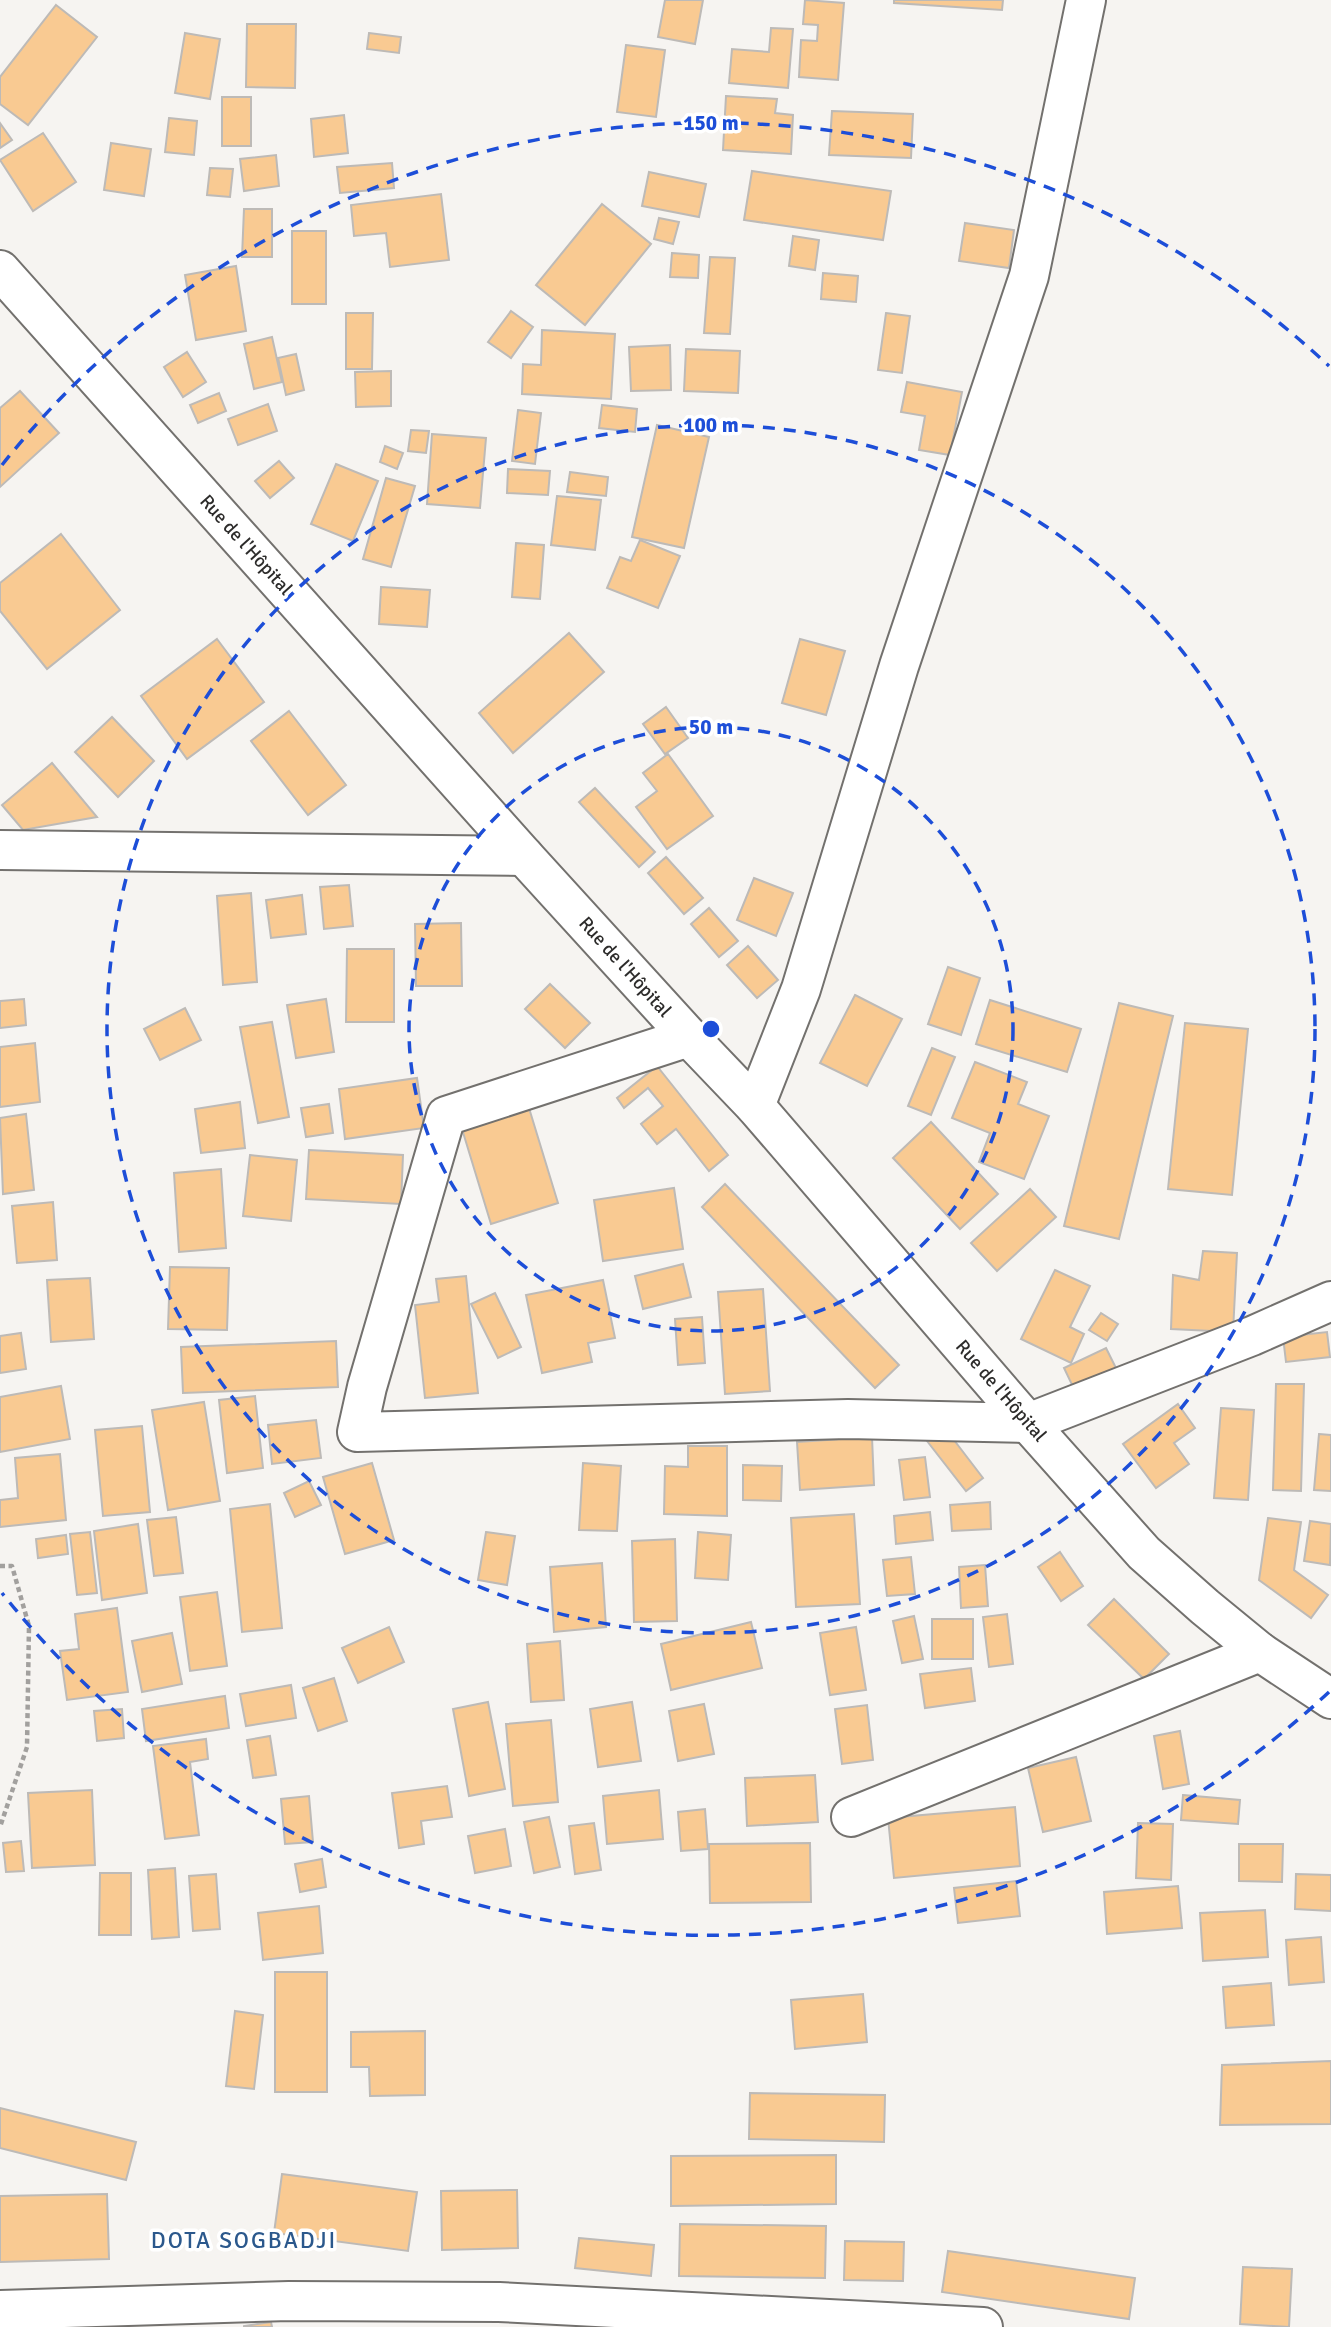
<svg xmlns="http://www.w3.org/2000/svg" width="1331" height="2327" viewBox="0 0 1331 2327" font-family="Signika,sans-serif">
<style>
.building{fill:#f9ca92;stroke:#bdbab7;stroke-width:2}
.lines{fill:none;stroke-linecap:round;stroke-linejoin:round}
.street-casing{stroke:#73716e;stroke-width:42}
.secondary-casing{stroke:#73716e;stroke-width:42}
.path{stroke:#a2a09e;stroke-width:4.5;stroke-dasharray:5 3.5;stroke-linecap:butt}
.street{stroke:#fff;stroke-width:38}
.secondary{stroke:#fff;stroke-width:38}
.ring{fill:none;stroke:#1d4ed8;stroke-width:3.5;stroke-dasharray:12 9}
.labels{text-anchor:middle;dominant-baseline:central;stroke-width:7;stroke-linejoin:round;paint-order:stroke}
.street-label{font-size:19px;fill:#2d2c2b;stroke:#fff}
.quarter-label{font-size:23px;letter-spacing:2px;fill:#2b588c;stroke:#fff}
.centre{fill:#1d4ed8;stroke:#fff;stroke-width:3.5}
.ring-label{font-size:21px;text-anchor:middle;font-weight:bold;fill:#1d4ed8;stroke:#fff;stroke-width:7;stroke-linejoin:round;paint-order:stroke}
</style>
<rect width="100%" height="100%" fill="#f6f4f1"/>
<g class="building">
<path d="M665,0H703L695,44L658,37Z"/>
<path d="M805,0L844,3L838,80L799,77L801,40L817,41L818,25L803,24Z"/>
<path d="M894,0H1003L1002,10L894,3Z"/>
<path d="M56,5L97,37L28,125L0,104V77Z"/>
<path d="M247,24H296L295,88L246,87Z"/>
<path d="M771,28L793,29L788,88L729,83L732,49L769,52Z"/>
<path d="M185,33L220,39L210,99L175,93Z"/>
<path d="M369,33L401,37L399,53L367,49Z"/>
<path d="M626,45L665,50L656,117L617,112Z"/>
<path d="M726,96L777,99L775,113L793,115L791,154L723,150Z"/>
<rect x="222" y="97" width="29" height="49"/>
<path d="M832,111L913,114L911,158L829,155Z"/>
<path d="M344,115L348,153L314,157L311,119Z"/>
<path d="M169,118L197,121L194,155L165,152Z"/>
<path d="M0,123L12,140L0,148Z"/>
<path d="M43,133L76,182L33,211L0,160Z"/>
<path d="M111,143L151,149L144,196L104,190Z"/>
<path d="M276,155L279,186L244,191L240,159Z"/>
<path d="M392,163L394,188L340,193L337,167Z"/>
<path d="M210,168L233,169L230,197L207,195Z"/>
<path d="M752,171L891,191L883,240L744,220Z"/>
<path d="M649,172L706,184L699,217L642,206Z"/>
<path d="M441,194L449,260L390,267L386,233L354,236L351,205Z"/>
<path d="M602,204L651,244L585,325L536,285Z"/>
<path d="M244,209H272V257H242Z"/>
<path d="M659,218L679,222L673,244L654,239Z"/>
<path d="M965,223L1014,230L1009,268L959,261Z"/>
<rect x="292" y="231" width="34" height="73"/>
<path d="M793,236L819,240L815,270L789,266Z"/>
<path d="M672,253L699,255L698,278L670,277Z"/>
<path d="M710,257L735,258L730,334L704,333Z"/>
<path d="M236,266L246,331L196,340L185,275Z"/>
<path d="M823,273L858,276L856,302L821,299Z"/>
<path d="M511,311L533,327L511,358L488,342Z"/>
<path d="M346,313H373L372,369H346Z"/>
<path d="M886,313L910,316L902,373L878,370Z"/>
<path d="M542,330L615,334L611,399L522,394L523,364L541,365Z"/>
<path d="M272,337L282,382L254,389L244,344Z"/>
<path d="M670,345L671,390L631,391L629,347Z"/>
<path d="M686,349L740,351L738,393L684,391Z"/>
<path d="M187,352L206,382L183,397L164,367Z"/>
<path d="M296,354L304,390L286,395L278,358Z"/>
<path d="M391,371V406L356,407L355,372Z"/>
<path d="M907,382L962,392L950,455L919,450L925,416L901,412Z"/>
<path d="M20,391L59,433L0,487V408Z"/>
<path d="M219,393L226,411L198,423L190,405Z"/>
<path d="M268,404L277,431L238,445L228,419Z"/>
<path d="M602,405L637,409L635,432L599,428Z"/>
<path d="M518,410L541,413L535,464L512,461Z"/>
<path d="M657,425L709,437L684,548L632,537Z"/>
<path d="M411,430L429,431L426,453L408,451Z"/>
<path d="M432,434L486,438L480,508L427,504Z"/>
<path d="M385,446L403,453L397,469L380,462Z"/>
<path d="M279,461L294,478L270,498L255,481Z"/>
<path d="M336,464L378,481L353,541L311,524Z"/>
<path d="M508,469L550,471L548,495L507,493Z"/>
<path d="M570,472L608,477L606,496L567,492Z"/>
<path d="M386,478L415,486L391,567L363,559Z"/>
<path d="M557,496L601,500L595,550L551,545Z"/>
<path d="M61,534L120,610L47,669L0,611V583Z"/>
<path d="M640,540L680,556L658,608L607,588L620,557L631,561Z"/>
<path d="M516,543L544,545L540,599L512,597Z"/>
<path d="M381,587L430,590L427,627L379,624Z"/>
<path d="M569,633L604,672L513,753L479,713Z"/>
<path d="M217,639L264,702L187,759L141,696Z"/>
<path d="M800,639L845,651L826,715L782,703Z"/>
<path d="M666,707L688,738L665,754L643,724Z"/>
<path d="M289,711L346,785L308,815L251,741Z"/>
<path d="M112,717L154,761L118,797L75,752Z"/>
<path d="M668,754L713,816L667,849L636,807L657,791L643,773Z"/>
<path d="M52,763L97,817L23,830L2,805Z"/>
<path d="M595,788L655,852L639,867L579,802Z"/>
<path d="M666,857L703,898L684,914L648,873Z"/>
<path d="M754,878L793,893L776,936L737,920Z"/>
<path d="M349,885L353,926L324,929L320,887Z"/>
<path d="M251,893L257,982L223,985L217,896Z"/>
<path d="M302,895L306,934L271,938L266,900Z"/>
<path d="M709,908L738,941L719,957L691,924Z"/>
<path d="M461,923L462,986H416L415,924Z"/>
<path d="M748,946L778,980L757,998L727,965Z"/>
<path d="M347,949H394V1022H346Z"/>
<path d="M948,967L980,978L961,1035L928,1024Z"/>
<path d="M550,984L590,1023L565,1048L525,1009Z"/>
<path d="M855,995L902,1019L867,1086L820,1063Z"/>
<path d="M24,999L26,1025L0,1028V1001Z"/>
<path d="M326,999L334,1052L296,1058L287,1005Z"/>
<path d="M990,1000L1081,1029L1067,1072L976,1044Z"/>
<path d="M1119,1003L1173,1016L1119,1239L1064,1226Z"/>
<path d="M185,1008L201,1040L160,1060L144,1029Z"/>
<path d="M272,1022L289,1117L258,1123L240,1027Z"/>
<path d="M1185,1023L1248,1029L1232,1195L1168,1189Z"/>
<path d="M35,1043L40,1102L0,1107V1047Z"/>
<path d="M932,1048L955,1057L931,1115L908,1106Z"/>
<path d="M975,1062L1027,1082L1018,1104L1049,1116L1024,1179L979,1162L990,1133L952,1118Z"/>
<path d="M657,1066L728,1155L709,1171L676,1129L657,1144L641,1124L663,1106L648,1088L624,1108L617,1098Z"/>
<path d="M417,1078L424,1128L345,1139L339,1089Z"/>
<path d="M240,1102L245,1148L201,1153L195,1109Z"/>
<path d="M329,1104L333,1133L306,1137L301,1108Z"/>
<path d="M529,1108L558,1203L491,1224L462,1129Z"/>
<path d="M26,1114L34,1190L3,1194L0,1118Z"/>
<path d="M931,1122L998,1194L960,1229L893,1158Z"/>
<path d="M309,1150L403,1155L401,1204L306,1199Z"/>
<path d="M250,1155L297,1160L291,1221L243,1216Z"/>
<path d="M221,1169L226,1248L179,1252L174,1173Z"/>
<path d="M725,1184L899,1365L875,1388L702,1207Z"/>
<path d="M674,1188L683,1249L603,1261L594,1200Z"/>
<path d="M1030,1189L1056,1217L997,1271L971,1243Z"/>
<path d="M53,1202L57,1260L17,1263L12,1206Z"/>
<path d="M1203,1251L1237,1253L1233,1332L1171,1329L1173,1275L1199,1280Z"/>
<path d="M683,1264L691,1297L643,1309L635,1276Z"/>
<path d="M170,1267L229,1268L227,1330L168,1329Z"/>
<path d="M1055,1270L1090,1286L1070,1327L1084,1334L1071,1363L1021,1339Z"/>
<path d="M466,1276L478,1393L425,1398L415,1305L439,1302L436,1279Z"/>
<path d="M90,1278L94,1339L51,1342L47,1280Z"/>
<path d="M603,1280L615,1338L588,1343L592,1362L542,1373L526,1295Z"/>
<path d="M763,1289L770,1391L725,1394L718,1292Z"/>
<path d="M495,1293L521,1347L498,1358L471,1304Z"/>
<path d="M1101,1313L1118,1324L1107,1341L1089,1330Z"/>
<path d="M702,1317L705,1363L678,1365L675,1319Z"/>
<path d="M1327,1332L1330,1357L1286,1362L1283,1337Z"/>
<path d="M21,1333L26,1369L0,1373V1336Z"/>
<path d="M336,1341L338,1387L183,1393L181,1347Z"/>
<path d="M1106,1348L1117,1370L1075,1391L1064,1368Z"/>
<path d="M1276,1384H1304L1301,1491L1273,1490Z"/>
<path d="M61,1386L70,1439L0,1452V1397Z"/>
<path d="M255,1396L263,1468L227,1473L219,1400Z"/>
<path d="M204,1402L220,1501L168,1510L152,1410Z"/>
<path d="M1178,1404L1195,1428L1174,1443L1189,1464L1156,1488L1123,1444Z"/>
<path d="M1221,1408L1254,1410L1248,1500L1214,1498Z"/>
<path d="M316,1420L321,1458L272,1464L268,1425Z"/>
<path d="M142,1426L150,1512L103,1516L95,1430Z"/>
<path d="M944,1427L983,1478L966,1491L927,1441Z"/>
<path d="M1319,1434L1331,1435V1491L1314,1490Z"/>
<path d="M872,1437L874,1485L800,1490L797,1442Z"/>
<path d="M688,1446H727V1516L664,1514L665,1466L688,1467Z"/>
<path d="M60,1454L66,1520L0,1527V1500L18,1498L15,1458Z"/>
<path d="M925,1457L930,1497L904,1500L899,1460Z"/>
<path d="M372,1463L394,1540L345,1554L323,1477Z"/>
<path d="M583,1463L621,1466L617,1531L579,1530Z"/>
<path d="M743,1465L782,1466L781,1501L743,1500Z"/>
<path d="M309,1481L321,1505L295,1517L284,1493Z"/>
<path d="M990,1502L991,1529L952,1531L950,1505Z"/>
<path d="M270,1504L282,1628L242,1632L230,1509Z"/>
<path d="M930,1512L933,1540L896,1544L894,1516Z"/>
<path d="M854,1514L860,1604L796,1607L791,1518Z"/>
<path d="M176,1517L183,1573L154,1576L147,1520Z"/>
<path d="M1268,1518L1301,1522L1294,1570L1328,1595L1311,1618L1259,1580Z"/>
<path d="M1310,1521L1331,1524L1330,1565L1304,1561Z"/>
<path d="M138,1524L147,1593L102,1600L94,1531Z"/>
<path d="M90,1532L97,1593L77,1595L70,1534Z"/>
<path d="M486,1532L515,1536L507,1585L478,1580Z"/>
<path d="M698,1532L731,1535L728,1580L695,1578Z"/>
<path d="M66,1535L68,1554L38,1558L36,1539Z"/>
<path d="M675,1539L677,1621L634,1622L632,1541Z"/>
<path d="M1060,1552L1083,1586L1061,1601L1038,1567Z"/>
<path d="M911,1557L915,1594L887,1596L883,1560Z"/>
<path d="M602,1563L606,1627L554,1632L550,1567Z"/>
<path d="M985,1565L988,1606L961,1608L959,1567Z"/>
<path d="M217,1592L227,1666L190,1671L180,1597Z"/>
<path d="M1114,1599L1169,1654L1144,1679L1088,1625Z"/>
<path d="M117,1608L128,1692L67,1700L60,1651L79,1649L75,1614Z"/>
<path d="M1007,1614L1013,1664L989,1667L983,1617Z"/>
<path d="M914,1616L923,1659L902,1663L893,1621Z"/>
<rect x="932" y="1619" width="41" height="40"/>
<path d="M751,1622L762,1668L671,1690L661,1644Z"/>
<path d="M389,1627L404,1662L358,1683L342,1648Z"/>
<path d="M856,1627L866,1690L830,1695L820,1633Z"/>
<path d="M172,1633L182,1684L142,1692L132,1641Z"/>
<path d="M560,1641L564,1700L531,1702L527,1644Z"/>
<path d="M971,1668L975,1701L925,1708L920,1674Z"/>
<path d="M334,1678L347,1721L318,1731L303,1688Z"/>
<path d="M291,1685L296,1718L246,1726L240,1694Z"/>
<path d="M225,1696L229,1728L146,1741L142,1709Z"/>
<path d="M488,1702L505,1789L469,1796L453,1709Z"/>
<path d="M632,1702L641,1761L598,1767L590,1709Z"/>
<path d="M704,1704L714,1754L678,1761L669,1711Z"/>
<path d="M867,1705L873,1760L842,1764L835,1709Z"/>
<path d="M122,1709L124,1738L97,1741L94,1711Z"/>
<path d="M551,1720L558,1802L513,1806L506,1724Z"/>
<path d="M1180,1731L1189,1784L1163,1789L1154,1736Z"/>
<path d="M270,1736L276,1775L253,1778L247,1740Z"/>
<path d="M206,1739L208,1759L190,1762L199,1835L165,1839L153,1746Z"/>
<path d="M1076,1757L1091,1821L1043,1832L1028,1768Z"/>
<path d="M815,1775L818,1822L747,1826L745,1778Z"/>
<path d="M447,1786L452,1817L421,1821L424,1844L399,1848L392,1793Z"/>
<path d="M92,1790L95,1865L32,1868L28,1793Z"/>
<path d="M659,1790L663,1839L607,1844L603,1796Z"/>
<path d="M1183,1795L1240,1800L1238,1824L1181,1820Z"/>
<path d="M309,1796L313,1842L285,1844L281,1799Z"/>
<path d="M1015,1807L1020,1866L894,1878L888,1818Z"/>
<path d="M705,1809L708,1849L681,1851L678,1812Z"/>
<path d="M549,1817L560,1867L534,1873L524,1822Z"/>
<path d="M594,1823L601,1870L575,1874L569,1826Z"/>
<path d="M1138,1823L1173,1824L1171,1880L1136,1878Z"/>
<path d="M505,1829L511,1866L475,1873L468,1836Z"/>
<path d="M21,1841L24,1871L6,1872L3,1843Z"/>
<path d="M810,1843L811,1902L710,1903L709,1844Z"/>
<path d="M1239,1844H1283L1282,1882L1239,1881Z"/>
<path d="M322,1859L326,1887L300,1892L295,1864Z"/>
<path d="M175,1868L179,1937L152,1939L148,1870Z"/>
<path d="M100,1873H131V1935H99Z"/>
<path d="M216,1874L220,1929L193,1931L189,1876Z"/>
<path d="M1296,1874L1331,1875V1911L1295,1909Z"/>
<path d="M1016,1881L1020,1916L958,1923L954,1888Z"/>
<path d="M1178,1886L1182,1928L1107,1934L1104,1892Z"/>
<path d="M319,1906L323,1953L263,1960L258,1913Z"/>
<path d="M1265,1910L1268,1957L1203,1961L1200,1913Z"/>
<path d="M1321,1937L1324,1982L1289,1985L1286,1940Z"/>
<rect x="275" y="1972" width="52" height="120"/>
<path d="M1271,1983L1274,2025L1226,2028L1223,1987Z"/>
<path d="M863,1994L867,2042L795,2049L791,2000Z"/>
<path d="M235,2011L263,2015L254,2089L226,2086Z"/>
<path d="M425,2031V2095L370,2096L369,2067H351V2032Z"/>
<path d="M1331,2061V2124L1220,2125L1222,2065Z"/>
<path d="M750,2093L885,2095L884,2142L749,2139Z"/>
<path d="M0,2108L136,2142L126,2180L0,2148Z"/>
<path d="M836,2155V2204L671,2206V2156Z"/>
<path d="M282,2174L417,2192L408,2251L274,2233Z"/>
<path d="M517,2190L518,2248L442,2250L441,2191Z"/>
<path d="M107,2194L109,2259L0,2262V2196Z"/>
<path d="M680,2224L826,2226L825,2278L679,2276Z"/>
<path d="M579,2238L654,2245L651,2276L575,2268Z"/>
<path d="M845,2241L904,2242L903,2281L844,2280Z"/>
<path d="M948,2251L1135,2278L1129,2319L942,2292Z"/>
<path d="M1243,2267L1292,2269L1289,2327L1240,2324Z"/>
<path d="M271,2322L272,2327H244V2326Z"/>
</g>
<g class="lines">
<g class="street-casing">
<g id="street">
<path d="M0,850L524,856"/>
<path d="M689,1037L446,1116L367,1387L357,1432L848,1419L1028,1423L1252,1336L1331,1301"/>
<path d="M755,1106L801,989L899,666L1029,276L1086,0"/>
<path d="M851,1817L1260,1652"/>
<path d="M0,2310L289,2301L499,2302L983,2327"/>
</g>
</g>
<g class="secondary-casing">
<path id="secondary" d="M0,270L524,856L689,1037L755,1106L1028,1423L1144,1553L1205,1607L1260,1652L1331,1699"/>
</g>
<path class="path" d="M0,1566H12L29,1626L27,1747L0,1827"/>
<use href="#street" class="street"/>
<use href="#secondary" class="secondary"/>
</g>
<g class="ring">
<circle cx="711" cy="1029" r="302"/>
<circle cx="711" cy="1029" r="604"/>
<path d="M1329 1692A906 906 0 0 1 2 1593M2 465A906 906 0 0 1 1329 366"/>
</g>
<g class="labels">
<g class="street-label">
<text transform="translate(246 545) rotate(48)">Rue de l'Hôpital</text>
<text transform="translate(625 967) rotate(48)">Rue de l'Hôpital</text>
<text transform="translate(1001 1391) rotate(49)">Rue de l'Hôpital</text>
</g>
<g class="quarter-label">
<text x="244" y="2240">DOTA SOGBADJI</text>
</g>
</g>
<circle cx="711" cy="1029" r="10" class="centre"/>
<g class="ring-label">
<text x="711" y="130">150 m</text>
<text x="711" y="432">100 m</text>
<text x="711" y="734">50 m</text>
</g>
</svg>
